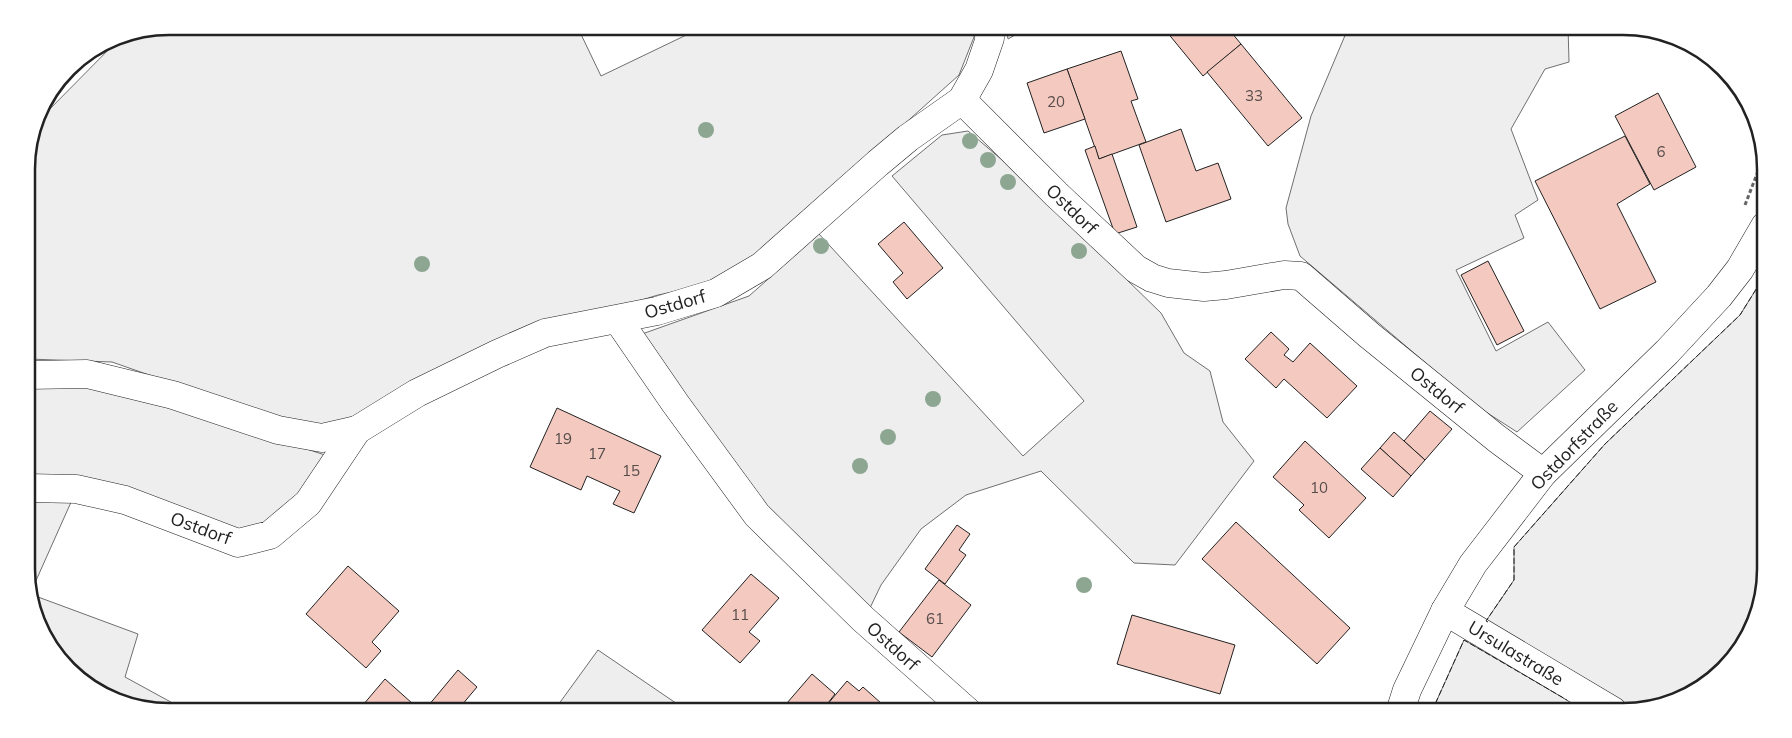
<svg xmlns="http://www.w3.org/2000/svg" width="1792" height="738" viewBox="0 0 1792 738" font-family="Mulish,sans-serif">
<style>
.green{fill:#eee;stroke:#6f6f6f}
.building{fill:#f3c9c0;stroke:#222}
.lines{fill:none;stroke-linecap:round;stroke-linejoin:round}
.minor-casing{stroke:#222;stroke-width:29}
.path{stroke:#646464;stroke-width:3;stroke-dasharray:4 2.5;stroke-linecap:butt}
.minor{stroke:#fff;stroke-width:28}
.fence{stroke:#222;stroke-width:1;stroke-dasharray:6 2.5;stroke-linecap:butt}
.tree{fill:#8da692}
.labels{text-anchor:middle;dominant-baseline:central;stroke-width:4;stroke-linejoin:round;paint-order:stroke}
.number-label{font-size:15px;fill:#564c4a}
.street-label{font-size:18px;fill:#222;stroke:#fff}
.rim{fill:none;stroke:#222;stroke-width:2.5}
</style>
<rect width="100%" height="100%" fill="#fff"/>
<g class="green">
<path d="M169,26H577L601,76L705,26H971L974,37L959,75L757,256L713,283L658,295L615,308L355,422L328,427L272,418L112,362L28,359L27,159L36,123L123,35Z"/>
<path d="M1006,26H1031L1008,39Z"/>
<path d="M1349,26H1568L1569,62L1545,69L1511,129L1538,200L1515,215L1524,238L1456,270L1496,351L1548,322L1585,370L1517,432L1475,405L1300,256L1288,224L1286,208L1311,116Z"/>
<path d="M968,131L1014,170L1161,313L1184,353L1210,371L1223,422L1254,461L1175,565L1134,563L1041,471L966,495L921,529L881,585L869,610L763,508L642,334L749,296L819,234L1023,456L1084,401L892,176L942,135Z"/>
<path d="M1765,275L1766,569L1763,587L1759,588L1750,627L1710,683L1634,711L1486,621L1514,580V547L1605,444L1740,315Z"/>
<path d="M28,385L103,387L252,431L328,456L298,494L266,525L241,530L28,482Z"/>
<path d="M28,493L72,500L30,594L138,634L125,677L189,712H169L123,704L61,663L29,597Z"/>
<path d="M1464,640L1587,711H1432Z"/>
<path d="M598,650L689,712H553Z"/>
</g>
<g class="building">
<path d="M1162,26H1226L1241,44L1203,76Z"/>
<path d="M1241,44L1302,118L1268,146L1207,72Z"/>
<path d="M1121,51L1138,99L1131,101L1146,142L1099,159L1067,69Z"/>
<path d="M1067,69L1085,119L1044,133L1027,83Z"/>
<path d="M1658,93L1696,167L1654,190L1615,116Z"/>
<path d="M1181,129L1196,171L1218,163L1231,199L1166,222L1139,145Z"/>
<path d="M1625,136L1650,184L1617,204L1656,282L1600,309L1535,181Z"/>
<path d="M1095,146L1099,159L1112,154L1137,227L1115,234L1085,150Z"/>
<path d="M904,222L943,268L907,299L893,282L903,273L878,244Z"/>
<path d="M1488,261L1524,331L1497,345L1461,275Z"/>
<path d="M1271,332L1289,349L1284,355L1293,362L1310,343L1357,386L1327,418L1284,379L1276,388L1245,359Z"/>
<path d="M557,408L661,456L634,513L613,504L620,491L587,476L581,490L530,467Z"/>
<path d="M1430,411L1452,429L1425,460L1404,441Z"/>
<path d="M1394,432L1425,460L1411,476L1380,448Z"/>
<path d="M1305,441L1366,498L1329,538L1299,510L1304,505L1273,477Z"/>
<path d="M1380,448L1411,476L1393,497L1361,469Z"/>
<path d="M1236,522L1350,628L1317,664L1202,559Z"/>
<path d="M957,525L970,534L959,550L966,555L945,584L925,569Z"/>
<path d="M348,566L399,611L372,642L381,651L366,668L306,614Z"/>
<path d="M751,574L779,598L749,632L760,641L740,663L702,630Z"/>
<path d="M939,580L971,605L932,657L899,632Z"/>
<path d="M1132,615L1235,645L1220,694L1117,664Z"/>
<path d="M458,670L477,687L456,712H423Z"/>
<path d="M812,674L835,694L821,712H798L787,703Z"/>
<path d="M385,679L422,712H357Z"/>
<path d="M847,681L859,691L863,687L891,712H821Z"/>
</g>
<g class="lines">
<g class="minor-casing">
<g id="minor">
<path d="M962,100L1056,194L1136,269L1152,278L1168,283L1204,287L1226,285L1284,275L1301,276L1369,335L1496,438L1543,473"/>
<path d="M618,320L675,403L757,515L863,619L968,712"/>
<path d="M28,375L87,374L173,395L278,430L322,438L357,430"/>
<path d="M28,488L76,489L125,500L238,543L270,535L308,503L357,430L417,393L497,354L545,333L657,311L716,293L762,266L878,163L908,138L962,100L979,70L990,38L986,26"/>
<path d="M1445,611L1613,711"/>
<path d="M1400,712L1407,690L1445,611L1473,564L1543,473L1667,352L1719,296L1740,269L1765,226"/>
</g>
</g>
<path class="path" d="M1745,205L1765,153"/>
<use href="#minor" class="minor"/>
<g class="fence">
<path d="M1488,622L1486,621L1514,580V547L1605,444L1740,315L1765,275"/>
<path d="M1750,627L1759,587H1763"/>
<path d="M1622,704L1634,711"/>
<path d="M1432,711L1464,640L1567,700"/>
</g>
</g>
<g class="tree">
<circle cx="706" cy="130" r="8"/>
<circle cx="970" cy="141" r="8"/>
<circle cx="988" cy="160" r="8"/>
<circle cx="1008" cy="182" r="8"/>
<circle cx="821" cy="246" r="8"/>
<circle cx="1079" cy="251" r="8"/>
<circle cx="422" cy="264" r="8"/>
<circle cx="933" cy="399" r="8"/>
<circle cx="888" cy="437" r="8"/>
<circle cx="860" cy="466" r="8"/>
<circle cx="1084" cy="585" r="8"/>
</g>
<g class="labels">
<g class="number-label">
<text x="1254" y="95">33</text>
<text x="1056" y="101">20</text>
<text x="1661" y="151">6</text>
<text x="563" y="438">19</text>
<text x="597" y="453">17</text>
<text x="631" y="470">15</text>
<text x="1319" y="487">10</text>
<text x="740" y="614">11</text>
<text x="935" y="618">61</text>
</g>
<g class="street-label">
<text transform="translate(1072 209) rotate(44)">Ostdorf</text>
<text transform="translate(675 304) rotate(-16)">Ostdorf</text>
<text transform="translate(1437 390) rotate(39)">Ostdorf</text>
<text transform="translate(1574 445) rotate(-46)">Ostdorfstraße</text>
<text transform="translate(201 528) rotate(20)">Ostdorf</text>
<text transform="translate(893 646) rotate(42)">Ostdorf</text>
<text transform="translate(1516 653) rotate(31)">Ursulastraße</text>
</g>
</g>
<path d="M0 0H1792V738H0ZM169 35H1623A134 134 0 0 1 1757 169V569A134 134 0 0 1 1623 703H169A134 134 0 0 1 35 569V169A134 134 0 0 1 169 35Z" fill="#fff" fill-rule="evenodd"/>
<path class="rim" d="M169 35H1623A134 134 0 0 1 1757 169V569A134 134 0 0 1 1623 703H169A134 134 0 0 1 35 569V169A134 134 0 0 1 169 35Z"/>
</svg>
